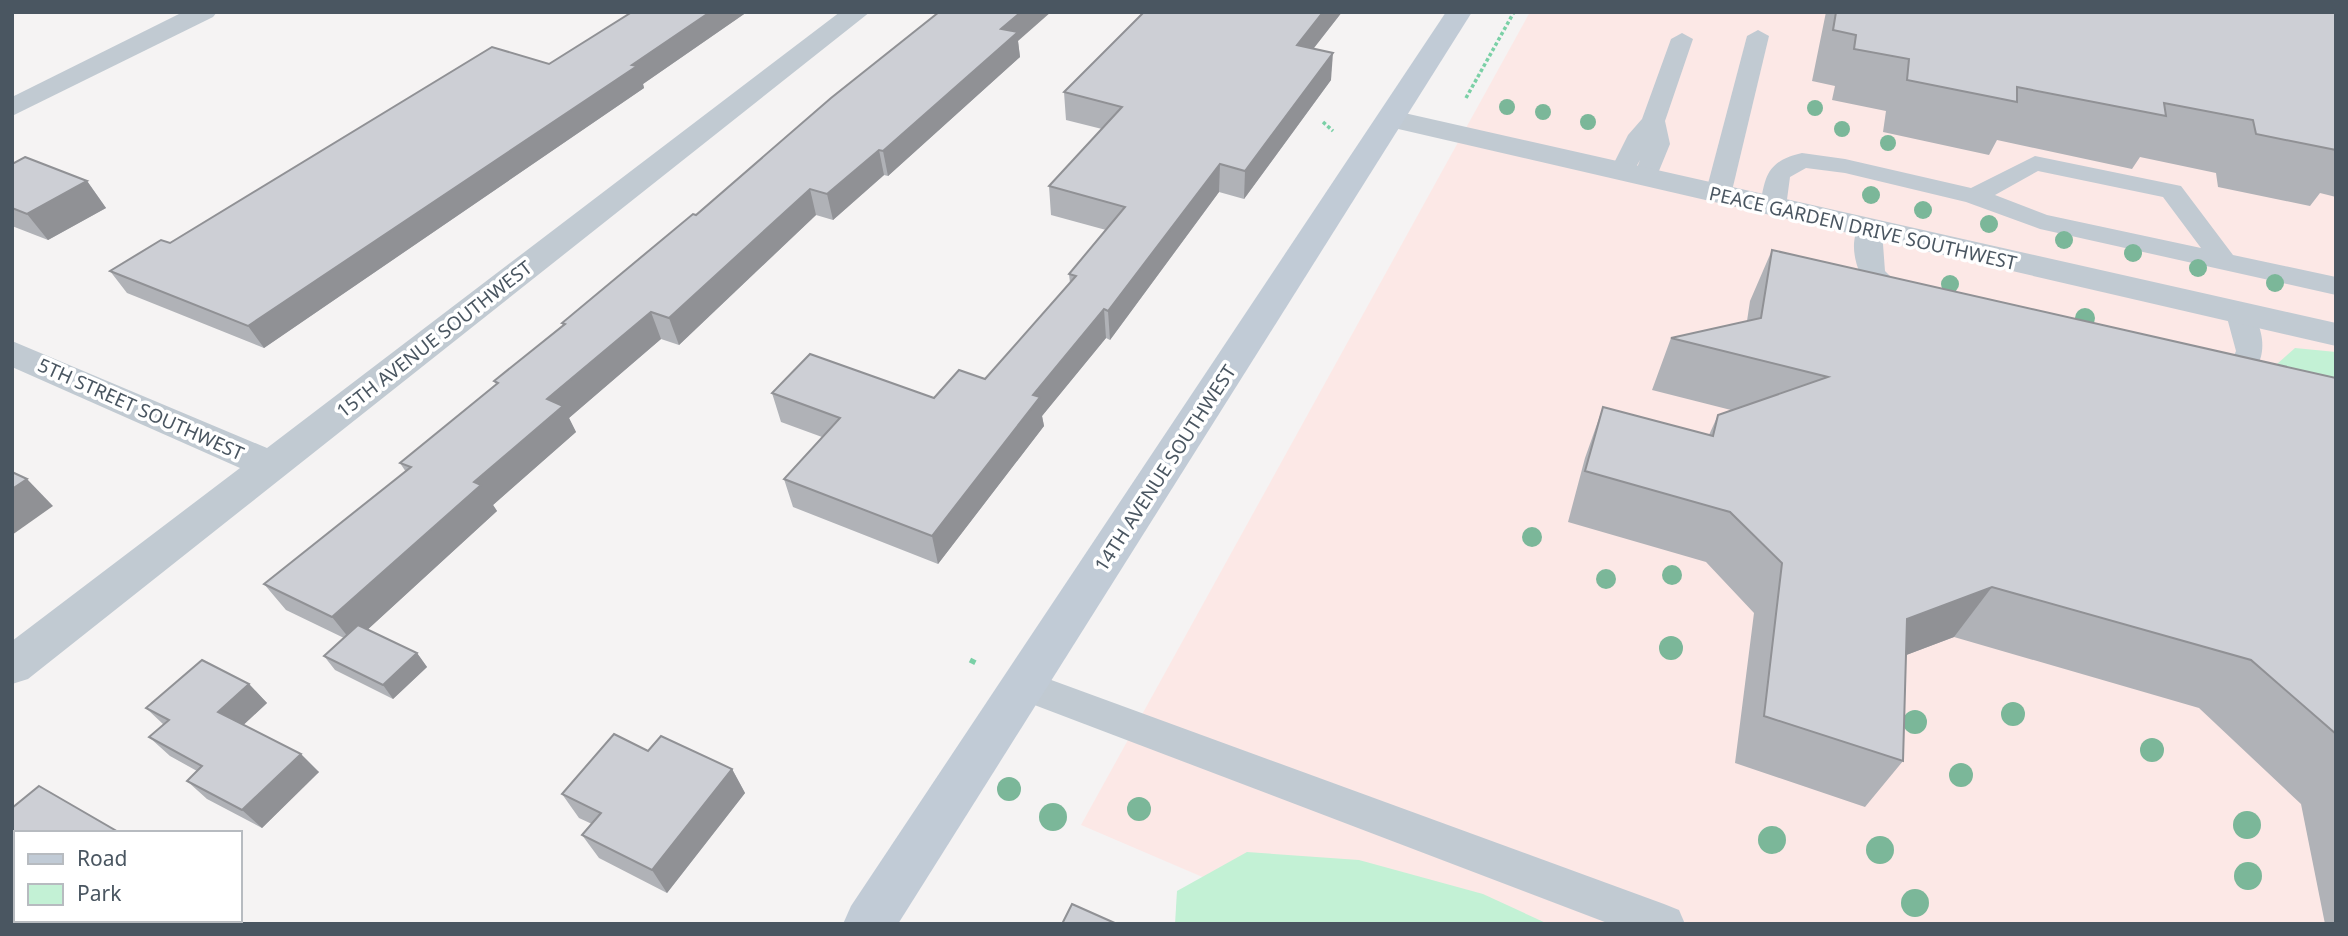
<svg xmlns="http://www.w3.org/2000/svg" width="2348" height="936" viewBox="0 0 2348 936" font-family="'Noto Sans',sans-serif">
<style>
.medical{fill:#fce8e6}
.green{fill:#c3f1d5}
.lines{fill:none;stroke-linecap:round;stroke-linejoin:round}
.path-far1{stroke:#7ad0a6;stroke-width:3.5;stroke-dasharray:3.5 2.5;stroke-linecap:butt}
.path{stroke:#7ad0a6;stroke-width:5;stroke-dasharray:6 4.5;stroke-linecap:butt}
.lane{fill:#c1cad2;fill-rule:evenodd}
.street{fill:#c1cad2;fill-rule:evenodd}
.secondary{fill:#c1cbd6;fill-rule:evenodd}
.tree{fill:#7bb799}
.wall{fill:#b0b2b7}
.shaded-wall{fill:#909195}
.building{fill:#cdcfd5;stroke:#909195;stroke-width:2}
.labels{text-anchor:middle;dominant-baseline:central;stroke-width:7;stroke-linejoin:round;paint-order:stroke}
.street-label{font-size:19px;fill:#4a5661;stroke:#fff}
</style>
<rect width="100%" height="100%" fill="#f5f3f3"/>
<path class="medical" d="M1530,12H2336V924H1312L1081,825Z"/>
<g class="green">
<path d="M2295,348L2336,352V419L2268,372Z"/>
<path d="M1247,852L1359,860L1483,894L1548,924H1175L1177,891Z"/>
</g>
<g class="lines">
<g class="path-far1">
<path d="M1466,98L1514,12"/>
<path d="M1323,122L1333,131"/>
</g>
<path class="path" d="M970,660L978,664"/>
<g class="lane">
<path d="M1758,30L1769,36L1731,195L1727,200H1709L1705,195L1747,36Z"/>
<path d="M1682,33L1693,39L1665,121L1670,144L1654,183H1636L1633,178L1640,160L1630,178H1612L1609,173L1628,135L1642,119L1671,39Z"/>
<path d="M1802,153L1845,159L1971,188L2035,156L2181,186L2233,255L2336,277V295L2040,229L1966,202L1845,173L1806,168L1790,177L1786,207L1782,212H1764L1760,207C1765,176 1767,161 1802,153ZM2038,171L2163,197L2201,248L2047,215L1995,195Z"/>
<path d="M1869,223L1878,225L1882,231L1885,271L1914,300L1910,306C1873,316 1840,254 1860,225Z"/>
<path d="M2240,305L2250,308C2279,353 2255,396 2201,380L2196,373L2201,366L2233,358L2236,351L2226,314L2230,308Z"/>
<path d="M1024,670L1664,904L1679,910L1685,924H1610L1011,696L1006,685L1011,674Z"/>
</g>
<g class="street">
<path d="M183,12H217L213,17L12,116V97Z"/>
<path d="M840,12H870L28,679L12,684V641L240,468L12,367V341L267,448Z"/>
<path d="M1391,110L2336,323V346L1381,125L1377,119L1381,113Z"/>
</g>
<path class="secondary" d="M1446,12H1472L898,924H843L851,906Z"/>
</g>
<g class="tree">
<circle cx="1507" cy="107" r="8"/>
<circle cx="1815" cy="108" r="8"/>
<circle cx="1543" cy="112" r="8"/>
<circle cx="1588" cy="122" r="8"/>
<circle cx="1842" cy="129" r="8"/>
<circle cx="1888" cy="143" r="8"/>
<circle cx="1871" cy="195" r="9"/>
<circle cx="1923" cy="210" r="9"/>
<circle cx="1989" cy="224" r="9"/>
<circle cx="2064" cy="240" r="9"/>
<circle cx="2133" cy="253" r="9"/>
<circle cx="2198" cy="268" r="9"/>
<circle cx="2275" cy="283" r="9"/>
<circle cx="1950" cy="284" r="9"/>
<circle cx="2085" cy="318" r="10"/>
<circle cx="1532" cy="537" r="10"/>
<circle cx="1672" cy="575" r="10"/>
<circle cx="1606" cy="579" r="10"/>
<circle cx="1671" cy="648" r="12"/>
<circle cx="2013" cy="714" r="12"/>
<circle cx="1915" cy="722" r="12"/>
<circle cx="2152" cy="750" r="12"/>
<circle cx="1961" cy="775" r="12"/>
<circle cx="1009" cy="789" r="12"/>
<circle cx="1139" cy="809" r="12"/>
<circle cx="1053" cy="817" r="14"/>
<circle cx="2247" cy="825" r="14"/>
<circle cx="1772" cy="840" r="14"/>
<circle cx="1880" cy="850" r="14"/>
<circle cx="2248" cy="876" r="14"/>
<circle cx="1915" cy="903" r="14"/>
</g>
<g class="wall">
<path d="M632,12H747L643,84L644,88L264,348L127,293L110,271L170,243L549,64Z"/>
<path d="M1144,12H1342L1314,48L1331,80L1244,199L1219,192L1110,340L1106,338L1042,416L1044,426L938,564L793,507L784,479L822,437L781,422L772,393L934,398L985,379L1070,283L1069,274L1106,230L1051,215L1049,186L1102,129L1066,120L1064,92Z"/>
<path d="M1826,12H2336V197L2320,193L2310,206L2218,187L2216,173L2140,157L2132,169L1997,140L1989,155L1883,132L1886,111L1832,100L1835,86L1812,81Z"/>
<path d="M1018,41L1020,57L888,176L884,175L833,220L816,215L679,345L661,339L569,418L576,432L493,505L497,511L367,630L417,653L427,667L393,699L335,670L324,656L344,638L286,610L264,584L406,472L400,463L496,384L494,381L563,326L562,323L696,215Z"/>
<path d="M12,164L87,181L106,208L48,240L12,226Z"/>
<path d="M1772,250L2336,378V924H2325L2301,804L2199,708L1954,637L1906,655L1903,761L1865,807L1735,763L1754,613L1706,562L1568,522L1585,458L1603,407L1709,435L1718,415L1731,410L1652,390L1671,338L1747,321L1750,301Z"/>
<path d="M249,684L267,703L243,725L319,772L262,828L207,799L187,781L197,771L170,756L149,737L164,725L146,708Z"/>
<path d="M648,751L732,769L745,793L667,893L599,858L582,835L592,824L579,818L562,794Z"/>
</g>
<g class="shaded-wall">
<path d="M710,12H747L643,84L644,88L264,348L248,326Z"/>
<path d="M1021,12H1051L1018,41L1020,57L888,176L883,151L1001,29Z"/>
<path d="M1323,12H1342L1295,72L1297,45Z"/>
<path d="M1333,53L1331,80L1244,199L1245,171Z"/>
<path d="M879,150L884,175L833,220L827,194Z"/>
<path d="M1220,164L1219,192L1110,340L1108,311Z"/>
<path d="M87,181L106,208L48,240L27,214Z"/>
<path d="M810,189L816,215L679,345L669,318Z"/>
<path d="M1104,309L1106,338L1042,416L1044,426L938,564L932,536L1033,395Z"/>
<path d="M651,312L661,339L569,418L576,432L493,505L497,511L353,643L332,617L474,482L547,399Z"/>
<path d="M27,479L53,506L12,535V489Z"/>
<path d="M1992,587L1954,637L1872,668L1907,619Z"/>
<path d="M417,653L427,667L393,699L383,685Z"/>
<path d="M249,684L267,703L237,731L218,712Z"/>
<path d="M301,754L319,772L262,828L242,810Z"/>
<path d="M732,769L745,793L667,893L652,870Z"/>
<path d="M63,920H120L116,924H60Z"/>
</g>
<g class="building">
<path d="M632,12H710L632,65L637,66L248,326L110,271L161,240L170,243L492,47L549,64Z"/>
<path d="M939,12H1021L1001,29L1018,32L883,151L879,150L827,194L810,189L669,318L651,312L547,399L563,406L474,482L481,485L332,617L264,584L411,467L400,463L498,383L494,381L565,324L562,323L693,214L696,215L831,98Z"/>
<path d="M1144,12H1323L1297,45L1333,53L1245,171L1220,164L1108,311L1104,309L1033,395L1040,397L932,536L784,479L840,418L772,393L810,354L934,398L959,370L985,379L1076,276L1069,274L1125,207L1049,186L1122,107L1064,92Z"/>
<path d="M1836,12H2336V150L2256,134L2253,120L2164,103L2166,116L2017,87V102L1907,80L1909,59L1854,49L1856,35L1833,30Z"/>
<path d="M25,157L87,181L27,214L12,208V164Z"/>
<path d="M1772,250L2336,378V734L2251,660L1992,587L1907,619L1903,761L1764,716L1782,563L1730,512L1585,471L1603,407L1713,436L1718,415L1828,377L1671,338L1761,318Z"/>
<path d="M12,472L27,479L12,489Z"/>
<path d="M358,625L417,653L383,685L324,656Z"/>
<path d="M202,660L249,684L218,712L301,754L242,810L187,781L202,766L149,737L169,720L146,708Z"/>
<path d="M614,734L648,751L661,736L732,769L652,870L582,835L601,813L562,794Z"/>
<path d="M39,786L120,833H16V917L12,915V808Z"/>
<path d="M1072,904L1117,924H1062Z"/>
<path d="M21,920H63L60,924H27Z"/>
</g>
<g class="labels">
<g class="street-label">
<text transform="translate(1863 228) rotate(13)">PEACE GARDEN DRIVE SOUTHWEST</text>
<text transform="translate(434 339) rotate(-38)">15TH AVENUE SOUTHWEST</text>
<text transform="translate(141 409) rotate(24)">5TH STREET SOUTHWEST</text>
<text transform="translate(1165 468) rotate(-57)">14TH AVENUE SOUTHWEST</text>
</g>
</g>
<rect width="2348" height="936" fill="none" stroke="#4a5661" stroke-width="28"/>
<rect x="14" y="831" width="228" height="91" fill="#ffffff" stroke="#b7bbc0" stroke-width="2"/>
<rect x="28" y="854" width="35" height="10" fill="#c1cbd6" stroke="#b7bbc0" stroke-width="2"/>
<text x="77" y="866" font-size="21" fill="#4a5661">Road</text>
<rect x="28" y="884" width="35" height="21" fill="#c3f1d5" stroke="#b7bbc0" stroke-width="2"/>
<text x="77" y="901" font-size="21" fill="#4a5661">Park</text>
</svg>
